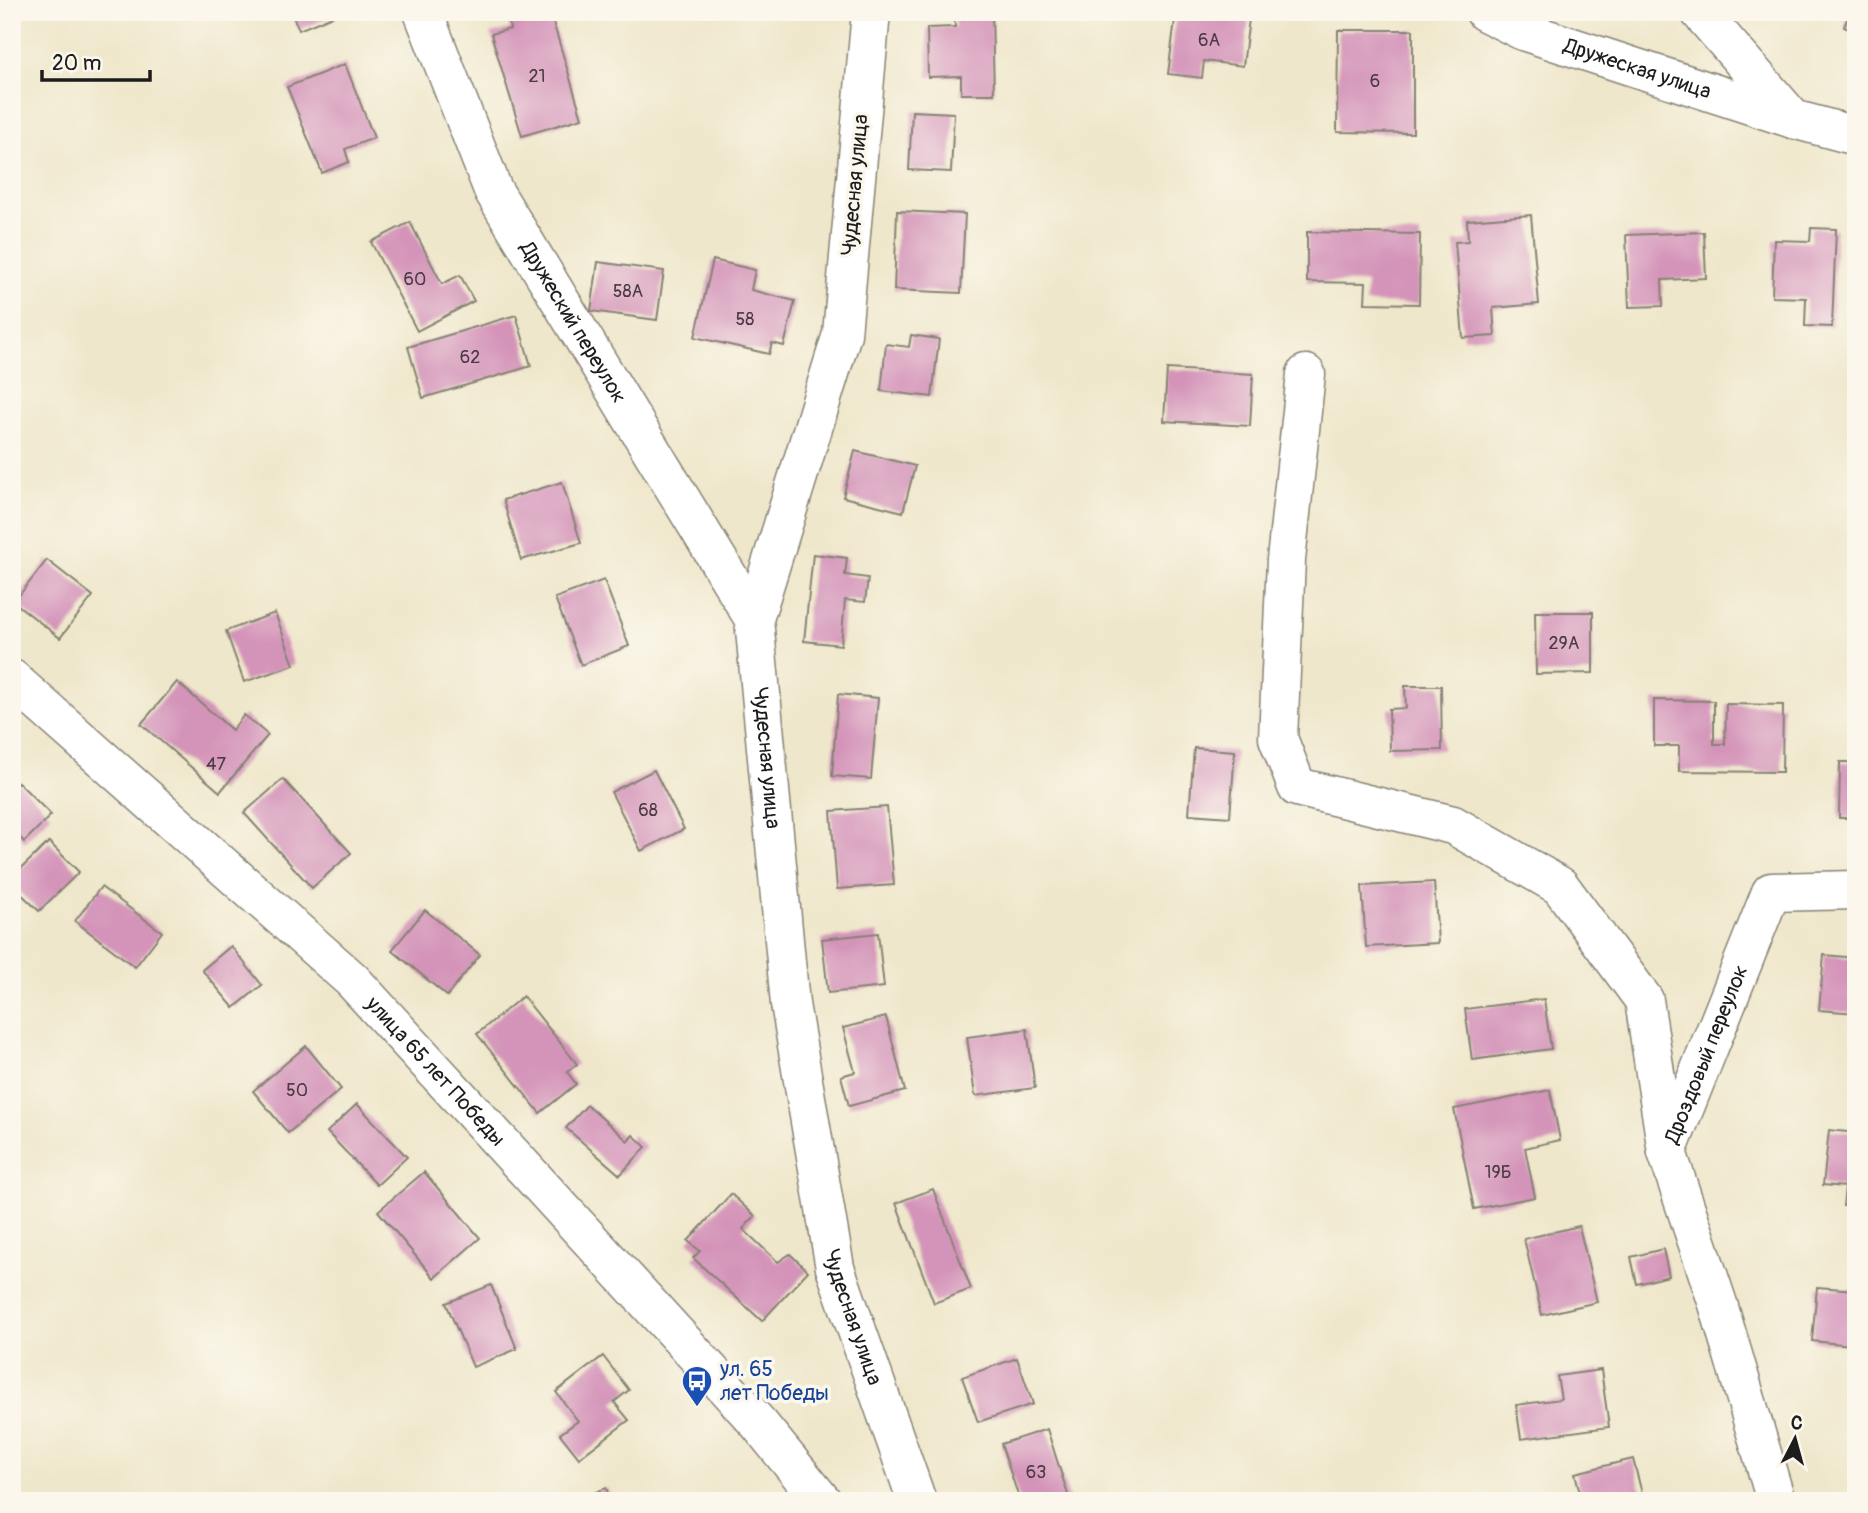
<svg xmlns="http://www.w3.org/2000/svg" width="1868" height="1513" viewBox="0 0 1868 1513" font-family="Pangolin,sans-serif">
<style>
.building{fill:#d494b9}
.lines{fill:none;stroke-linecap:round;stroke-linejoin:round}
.minor-casing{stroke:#868274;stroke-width:41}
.minor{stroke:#fff;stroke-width:38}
.labels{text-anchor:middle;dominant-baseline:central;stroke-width:7;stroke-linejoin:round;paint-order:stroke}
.number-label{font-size:18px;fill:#4a3a43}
.street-label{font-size:21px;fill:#1c1c1c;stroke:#fbf7ec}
.transit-label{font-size:21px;fill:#164399;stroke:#fbf7ec;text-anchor:start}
</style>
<rect width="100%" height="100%" fill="#fbf7ec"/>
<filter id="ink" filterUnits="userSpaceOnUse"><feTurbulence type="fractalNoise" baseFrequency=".0143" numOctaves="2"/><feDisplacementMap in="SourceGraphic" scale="14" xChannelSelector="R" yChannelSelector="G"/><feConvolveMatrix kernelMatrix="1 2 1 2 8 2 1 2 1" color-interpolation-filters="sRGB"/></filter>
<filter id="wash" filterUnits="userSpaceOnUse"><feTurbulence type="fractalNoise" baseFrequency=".00686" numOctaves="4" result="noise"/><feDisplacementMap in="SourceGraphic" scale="28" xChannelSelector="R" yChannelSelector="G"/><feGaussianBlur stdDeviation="1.57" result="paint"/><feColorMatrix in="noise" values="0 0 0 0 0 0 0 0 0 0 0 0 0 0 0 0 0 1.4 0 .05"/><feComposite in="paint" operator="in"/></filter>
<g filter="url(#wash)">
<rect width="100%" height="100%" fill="#efe7cb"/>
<g id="blocks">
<g class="building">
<path d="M291,12H342L299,30Z"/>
<path d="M519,12H550L582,118L522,136L491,34L510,29L507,16Z"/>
<path d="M954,12H992L994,94H961V76L928,77L927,28L955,27Z"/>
<path d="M1176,12L1249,19L1243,66L1204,61L1202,78L1168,74Z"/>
<path d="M1850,12H1856V32L1844,27Z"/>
<path d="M1338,30H1413V133L1337,132Z"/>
<path d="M345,64L374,138L345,149L349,162L322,173L287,87Z"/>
<path d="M912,111L954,113L951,172L909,170Z"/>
<path d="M897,211L965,214L961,293L894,290Z"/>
<path d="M1531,215L1539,304L1493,308L1495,336L1463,338L1455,242L1468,241L1467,220Z"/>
<path d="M410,222L442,284L460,275L474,301L417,331L371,242Z"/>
<path d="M1811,228L1836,229L1832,327L1805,326L1806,298L1772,297L1774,240L1810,241Z"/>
<path d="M1307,232L1420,234L1419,304L1365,303L1366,283L1307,282Z"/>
<path d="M1704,232L1706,278L1662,280L1663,306L1629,307L1626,235Z"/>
<path d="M713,260L755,270L751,290L795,301L784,346L772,343L769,354L695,337Z"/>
<path d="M598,262L664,271L657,320L591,311Z"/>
<path d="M516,315L531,366L423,398L408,347Z"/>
<path d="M911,335L939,339L932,397L881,391L886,344L909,347Z"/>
<path d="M1167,369L1253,374L1250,426L1164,421Z"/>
<path d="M855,451L915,466L903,512L843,497Z"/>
<path d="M562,482L581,543L521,560L503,500Z"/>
<path d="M813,554L847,558L845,575L868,578L865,602L845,600L841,645L804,641Z"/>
<path d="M47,560L93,596L60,638L14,602Z"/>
<path d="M604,580L629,646L581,665L555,598Z"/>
<path d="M1535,612H1593V673L1536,674Z"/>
<path d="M275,613L294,665L244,682L226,631Z"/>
<path d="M177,682L232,730L244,715L268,735L220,792L141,724Z"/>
<path d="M1405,686H1441L1442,750L1390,751L1389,709L1406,708Z"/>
<path d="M838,694L878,698L871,779L832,776Z"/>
<path d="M1654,700L1714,701V744H1725L1726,704L1783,705L1782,772L1679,771V746H1654Z"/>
<path d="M1194,748L1235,751L1230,817L1189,814Z"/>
<path d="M1840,762H1856V818H1839Z"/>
<path d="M654,770L684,829L641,851L611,792Z"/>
<path d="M283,779L351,853L312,888L244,813Z"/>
<path d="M18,782L51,815L24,842L12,829V788Z"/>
<path d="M887,807L894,885L837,889L831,811Z"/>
<path d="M49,842L79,872L39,911L12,885V877Z"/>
<path d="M1434,882L1438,943L1366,947L1362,886Z"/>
<path d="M101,887L162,932L135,967L75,921Z"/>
<path d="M425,910L480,955L447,996L392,950Z"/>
<path d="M878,933L884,987L828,993L822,939Z"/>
<path d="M231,946L262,985L234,1008L202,970Z"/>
<path d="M1824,955L1856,958V1013L1819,1010Z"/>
<path d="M523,996L577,1064L567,1072L576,1084L540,1113L477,1034Z"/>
<path d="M1544,999L1551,1049L1472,1060L1465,1009Z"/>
<path d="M886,1017L905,1091L849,1106L841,1076L855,1072L843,1028Z"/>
<path d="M1027,1029L1035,1088L975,1096L967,1037Z"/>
<path d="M306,1046L341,1089L288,1133L253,1091Z"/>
<path d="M1550,1090L1560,1140L1525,1148L1535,1197L1474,1209L1454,1109Z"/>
<path d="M357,1104L407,1157L377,1185L327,1132Z"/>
<path d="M587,1105L628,1141L633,1135L646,1147L620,1175L566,1128Z"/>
<path d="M1829,1130L1856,1133V1207L1843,1206L1845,1187L1823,1185Z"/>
<path d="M424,1172L480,1238L434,1278L378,1211Z"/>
<path d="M933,1189L971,1289L934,1303L896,1203Z"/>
<path d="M731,1194L755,1216L743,1229L778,1262L790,1254L808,1271L762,1321L693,1258L700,1251L688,1241Z"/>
<path d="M1579,1226L1597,1302L1542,1315L1524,1239Z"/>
<path d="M1663,1249L1669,1276L1637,1284L1631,1257Z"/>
<path d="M491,1285L517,1349L473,1367L446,1303Z"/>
<path d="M1817,1287L1855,1290L1851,1345L1812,1341Z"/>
<path d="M603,1356L629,1390L614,1402L629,1420L579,1458L560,1434L578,1421L556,1392Z"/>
<path d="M1017,1358L1033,1404L978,1422L962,1377Z"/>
<path d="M1601,1370L1609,1427L1521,1439L1516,1405L1561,1399L1557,1376Z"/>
<path d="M1047,1429L1070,1501H1020L1001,1444Z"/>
<path d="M1633,1459L1644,1501H1582L1575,1473Z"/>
<path d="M606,1488L611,1501H573Z"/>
</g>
</g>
</g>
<g filter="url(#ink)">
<use href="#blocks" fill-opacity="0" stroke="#868274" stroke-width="2"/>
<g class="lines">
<g class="minor-casing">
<g id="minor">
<path id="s1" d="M423,12L493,190L754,619"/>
<path id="s2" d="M871,12L842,334L754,619L790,1004L835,1268L917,1501"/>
<path id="s3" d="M1485,12L1523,31L1793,119"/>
<path d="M1700,12L1793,119L1856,136"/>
<path d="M1306,374L1286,560L1278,738L1297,787L1453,825L1560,886L1644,1000L1667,1152"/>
<path id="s4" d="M12,679L352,980L759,1424L822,1501"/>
<path id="s5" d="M1776,1501L1718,1304L1667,1152L1771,892L1856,890"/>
</g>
</g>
<use href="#minor" class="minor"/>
</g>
</g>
<defs>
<g id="bus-pin" transform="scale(1.575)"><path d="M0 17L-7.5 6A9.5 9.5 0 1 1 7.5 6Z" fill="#1a4fb4" stroke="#fbf7ec"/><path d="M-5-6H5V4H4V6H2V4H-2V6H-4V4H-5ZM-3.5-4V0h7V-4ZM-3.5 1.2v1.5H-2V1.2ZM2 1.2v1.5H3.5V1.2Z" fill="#fff"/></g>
</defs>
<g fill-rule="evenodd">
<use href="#bus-pin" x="697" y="1381"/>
</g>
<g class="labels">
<g class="number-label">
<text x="1209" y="40">6А</text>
<text x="537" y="76">21</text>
<text x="1375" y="81">6</text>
<text x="415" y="279">60</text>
<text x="628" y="291">58А</text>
<text x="745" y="319">58</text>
<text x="470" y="357">62</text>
<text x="1564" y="643">29А</text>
<text x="216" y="764">47</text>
<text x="648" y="810">68</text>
<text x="297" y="1090">50</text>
<text x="1498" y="1172">19Б</text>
<text x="1036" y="1472">63</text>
</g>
<g class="street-label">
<text stroke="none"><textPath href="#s3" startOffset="163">Дружеская улица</textPath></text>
<text transform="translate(855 185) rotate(-85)">Чудесная улица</text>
<text stroke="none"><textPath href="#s1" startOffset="346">Дружеский переулок</textPath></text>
<text stroke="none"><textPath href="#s2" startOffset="761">Чудесная улица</textPath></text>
<text stroke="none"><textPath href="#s5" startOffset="471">Дроздовый переулок</textPath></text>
<text stroke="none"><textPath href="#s4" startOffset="578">улица 65 лет Победы</textPath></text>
<text stroke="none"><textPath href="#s2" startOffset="1328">Чудесная улица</textPath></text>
</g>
<g class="transit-label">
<text x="720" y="1369">ул. 65<tspan x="720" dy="24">лет Победы</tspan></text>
</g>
</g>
<rect width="1868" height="1513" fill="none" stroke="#fbf7ec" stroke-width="42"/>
<g transform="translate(1795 1439) rotate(6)" stroke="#fbf7ec" stroke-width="5" paint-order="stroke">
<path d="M0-5L12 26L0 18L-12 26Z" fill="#1c1c1c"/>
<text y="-10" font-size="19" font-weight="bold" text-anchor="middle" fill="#1c1c1c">С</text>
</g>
<path d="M42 70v10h108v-10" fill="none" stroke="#1c1c1c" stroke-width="3.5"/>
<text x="52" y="70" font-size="21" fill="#1c1c1c" stroke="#fbf7ec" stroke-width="5" paint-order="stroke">20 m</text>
</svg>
